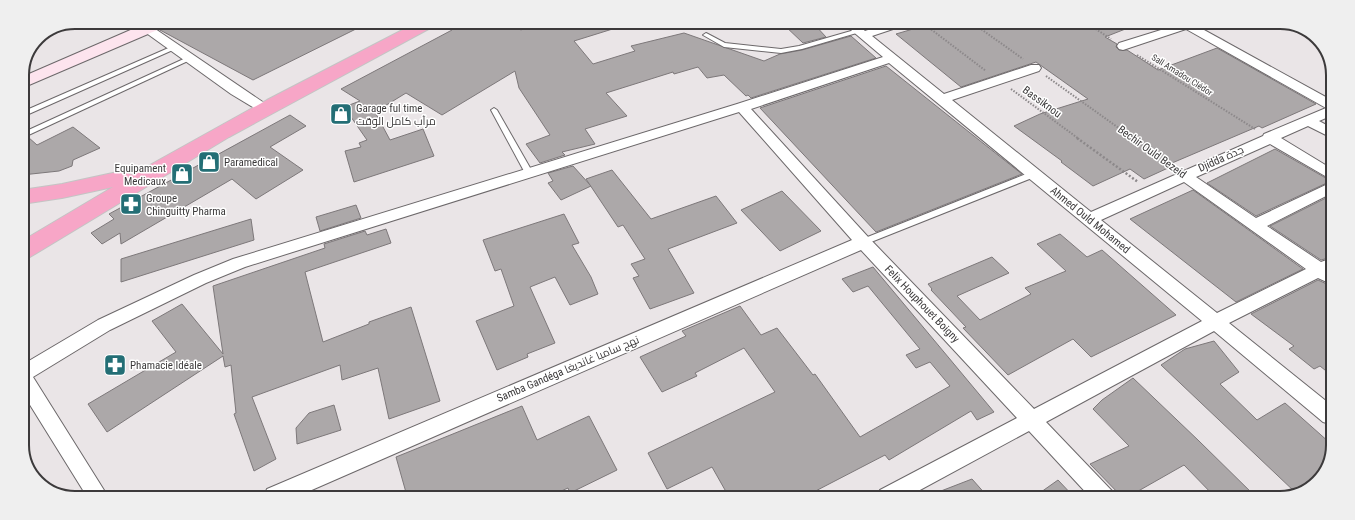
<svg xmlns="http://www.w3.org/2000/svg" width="1355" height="520" viewBox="0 0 1355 520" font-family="'Roboto Condensed',Cairo,sans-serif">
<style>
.building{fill:#aca8a9;stroke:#7d787a}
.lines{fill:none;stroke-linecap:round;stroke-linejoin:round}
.lane-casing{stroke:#6c686a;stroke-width:2}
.street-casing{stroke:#6c686a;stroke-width:2}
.secondary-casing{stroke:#6c686a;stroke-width:2}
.highway-casing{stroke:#c4c4c4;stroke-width:2}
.path-far1{stroke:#8c888a;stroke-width:2;stroke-dasharray:1.5 1.5;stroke-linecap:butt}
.path{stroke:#8c888a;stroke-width:2.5;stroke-dasharray:2 2;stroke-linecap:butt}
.lane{fill:#fff;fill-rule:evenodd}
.street{fill:#fff;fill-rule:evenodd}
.secondary{fill:#fde4ee;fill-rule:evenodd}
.highway{fill:#f7a6c7;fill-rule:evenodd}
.labels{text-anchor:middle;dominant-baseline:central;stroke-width:3;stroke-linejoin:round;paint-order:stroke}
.far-street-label{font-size:9px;fill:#3c3a3b;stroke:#fff}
.street-label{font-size:11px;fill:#3c3a3b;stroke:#fff}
.poi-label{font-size:11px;fill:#3c3a3b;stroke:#fff;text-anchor:start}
.rim{fill:none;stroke:#3c3a3b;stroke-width:2}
</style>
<rect width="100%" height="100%" fill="#eae5e7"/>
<g class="building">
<path d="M179,22H271L368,23L253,80L160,30Z"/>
<path d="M440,23H509L521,30L534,23H618L619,27L574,41L593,64L635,51L631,46L684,33L764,61L780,54L802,50L851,36L876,58L751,98L748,95L746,96L724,75L707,78L698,67L674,74L673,72L606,93L627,116L585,129L595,144L562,152L565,155L540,163L526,144L550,135L519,88L515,71L442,115L406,93L375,112L390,140L423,129L434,156L354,182L345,151L361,147L359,143L367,140L344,107L360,101L341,89L452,30Z"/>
<path d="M783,24H814L826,37L803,43Z"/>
<path d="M930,24L1133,25V26L1105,37L1117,44L1116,47L1119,50H1127L1158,70L1217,48L1316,104L1262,128L1259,126L1165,166L1168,168L1144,179L1130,169L1093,186L1061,162L1062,161L1014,126L1040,114L1088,99L1036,62L961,87L896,34Z"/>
<path d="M886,66L1013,167L1022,174L876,232L760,108Z"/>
<path d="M290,115L306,126L270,147L303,170L256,199L232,179L121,244L120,233L102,244L91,233L114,219L109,214Z"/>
<path d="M73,127L100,148L73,160L72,166L59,171L22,175V139L28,137L37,145Z"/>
<path d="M1275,149L1331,181L1256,216L1207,183Z"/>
<path d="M573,166L591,186L561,200L548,183L553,181L548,173Z"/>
<path d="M612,170L651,219L716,196L737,223L668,249L694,293L650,309L633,278L639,276L631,264L645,259L623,225L618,227L586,179Z"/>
<path d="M1193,190L1303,269L1236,302L1130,219Z"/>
<path d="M782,191L821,231L780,251L741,210Z"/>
<path d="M1332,195V257L1321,260L1270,226Z"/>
<path d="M356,205L361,218L320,231L316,217Z"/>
<path d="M564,214L579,243L572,245L591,277L598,294L570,305L555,277L530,287L555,343L527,354L528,357L497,370L476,321L514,306L501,269L495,271L483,240Z"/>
<path d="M251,219L254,240L121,282V259Z"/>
<path d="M386,229L391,243L305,272L323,342L369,324V322L411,307L440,401L389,419L378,368L342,380L340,365L252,397L276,459L254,471L234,414L236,413L231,365L225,367L223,356L107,432L88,404L176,352L152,321L182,304L223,354L213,286L325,248L324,244L365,231L367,235Z"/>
<path d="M1060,234L1087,257L1102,250L1176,315L1091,357L1073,339L1008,375L963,328L966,327L931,290L932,289L928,284L992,257L1009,273L957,296L980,320L1031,294L1025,288L1066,271L1037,244Z"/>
<path d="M873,267L994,412L977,420L971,411L889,460L885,455L804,497H729L712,467L667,489L648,453L775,392L744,348L695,373L697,376L662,392L640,357L686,336L682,331L740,306L761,335L777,328L813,375L815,374L860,437L950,386L930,362L916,368L906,355L920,349L868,286L853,292L842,279Z"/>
<path d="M1318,280L1331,286V375L1320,366L1314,369L1289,349L1294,346L1251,314Z"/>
<path d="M1214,341L1239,372L1220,384L1257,420L1285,403L1330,443V462L1310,489L1296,493L1161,365L1185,349Z"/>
<path d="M1133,378L1199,441L1257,498H1216L1184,465L1126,498H1123L1090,464L1129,446L1093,409L1102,400Z"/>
<path d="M334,405L341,430L297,444L296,428L309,413Z"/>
<path d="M522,406L537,440L589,416L617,470L570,493L568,488L550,496H407L396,457Z"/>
<path d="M972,479L988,497H928V496Z"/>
<path d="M1058,480L1075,498L1034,497Z"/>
</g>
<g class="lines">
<g class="lane-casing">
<g id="lane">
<path d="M858,29L861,31L860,32L802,49L781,53L724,47L703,35L706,33L708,34L725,43L781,49L799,46Z"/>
<path d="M173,46L175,47V49L22,117V112Z"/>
<path d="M188,57L190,58V60L22,138V133Z"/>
<path d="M494,108L497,110L533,173L532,175H529L525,173L491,110Z"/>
<path d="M1031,172H1037L1038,174L1037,176L866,244H860L859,242L860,240Z"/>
</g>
</g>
<g class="street-casing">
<g id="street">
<path d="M131,22H145L273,109L271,112H261L231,94Z"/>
<path d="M844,24H857L865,31L886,24H904L902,26L872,36L944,94L1031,65H1039L1041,68L1039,71L952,100L1091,212L1263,136L1264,134L1326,108L1186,29L1123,50L1119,49L1117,46L1119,43L1177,25H1195L1333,101V115L1319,121L1332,128V138L1308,126L1281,138L1332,169V180L1270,144L1196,177L1256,218L1332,182V193L1267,226L1321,262L1332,258L1331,284L1318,278L1229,323L1331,405L1330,424L1323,422L1214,331L1046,422L1112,491L1115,498H1091L1029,431L907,497H877L880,490L1017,418L861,250L298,496H264L267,489L852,240L739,112L245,267L206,283L110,330L33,377L107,495H86L22,392V365L98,320L194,275L233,259L737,104L883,57ZM889,63L1202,321L1034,409L869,238L751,109ZM1184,182L1306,269L1217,313L1101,220Z"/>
</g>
</g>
<g class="secondary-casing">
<path id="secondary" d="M149,22H171L169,25L22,88V77Z"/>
</g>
<g class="highway-casing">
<path id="highway" d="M416,23H436L434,26L229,137L30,257L22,259V241L113,187L62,198L22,204V190L62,184L122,171L132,175L267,100Z"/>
</g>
<g class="path-far1">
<path d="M924,24L986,71"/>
<path d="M974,24L1023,59"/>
<path d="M1088,24L1111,39"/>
<path d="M1137,55L1255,129"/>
<path d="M1046,76L1134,139"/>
<path d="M1011,89L1079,139"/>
</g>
<g class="path">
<path d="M1077,138L1138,182"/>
<path d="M1132,138L1172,166"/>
</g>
<use href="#lane" class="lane"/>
<use href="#street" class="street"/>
<use href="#secondary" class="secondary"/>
<use href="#highway" class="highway"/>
</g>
<defs>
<g id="shop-square" transform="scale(1.15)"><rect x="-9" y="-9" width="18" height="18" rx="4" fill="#236e75" stroke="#fff"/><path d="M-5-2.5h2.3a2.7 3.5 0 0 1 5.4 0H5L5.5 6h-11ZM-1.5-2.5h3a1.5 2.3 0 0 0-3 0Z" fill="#fff"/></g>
<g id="pharmacy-square" transform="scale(1.15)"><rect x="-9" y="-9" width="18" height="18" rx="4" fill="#236e75" stroke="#fff"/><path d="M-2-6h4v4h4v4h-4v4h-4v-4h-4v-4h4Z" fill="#fff"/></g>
</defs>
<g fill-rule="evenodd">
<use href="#shop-square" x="341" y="114"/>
<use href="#shop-square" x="209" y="162"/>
<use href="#shop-square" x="182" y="174"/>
<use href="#pharmacy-square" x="131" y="204"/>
<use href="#pharmacy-square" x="115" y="365"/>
</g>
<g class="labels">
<g class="far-street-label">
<text transform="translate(1182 75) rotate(32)">Sall Amadou Clédor</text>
</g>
<g class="street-label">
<text transform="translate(1042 102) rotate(36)">Bassiknou</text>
<text transform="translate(1152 152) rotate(36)">Bechir Ould Bezeid</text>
<text transform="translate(1221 159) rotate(-24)">Djidda جدة</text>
<text transform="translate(1090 220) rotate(39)">Ahmed Ould Mohamed</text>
<text transform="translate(922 304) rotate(46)">Felix Houphouet Boigny</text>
<text transform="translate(568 369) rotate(-23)">Samba Gandéga نهج سامبا غانديغا</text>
</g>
<g class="poi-label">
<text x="356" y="108">Garage ful time<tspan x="356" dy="13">مرآب كامل الوقت</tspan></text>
<text x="224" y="162">Paramedical</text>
<text x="166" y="168" text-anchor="end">Equipament<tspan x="166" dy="13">Medicaux</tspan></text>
<text x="146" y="198">Groupe<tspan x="146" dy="13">Chinguitty Pharma</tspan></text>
<text x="130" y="365">Phamacie Idéale</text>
</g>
</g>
<path d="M0 0H1355V520H0ZM75 29H1280A46 46 0 0 1 1326 75V445A46 46 0 0 1 1280 491H75A46 46 0 0 1 29 445V75A46 46 0 0 1 75 29Z" fill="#efefef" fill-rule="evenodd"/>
<path class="rim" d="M75 29H1280A46 46 0 0 1 1326 75V445A46 46 0 0 1 1280 491H75A46 46 0 0 1 29 445V75A46 46 0 0 1 75 29Z"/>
</svg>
